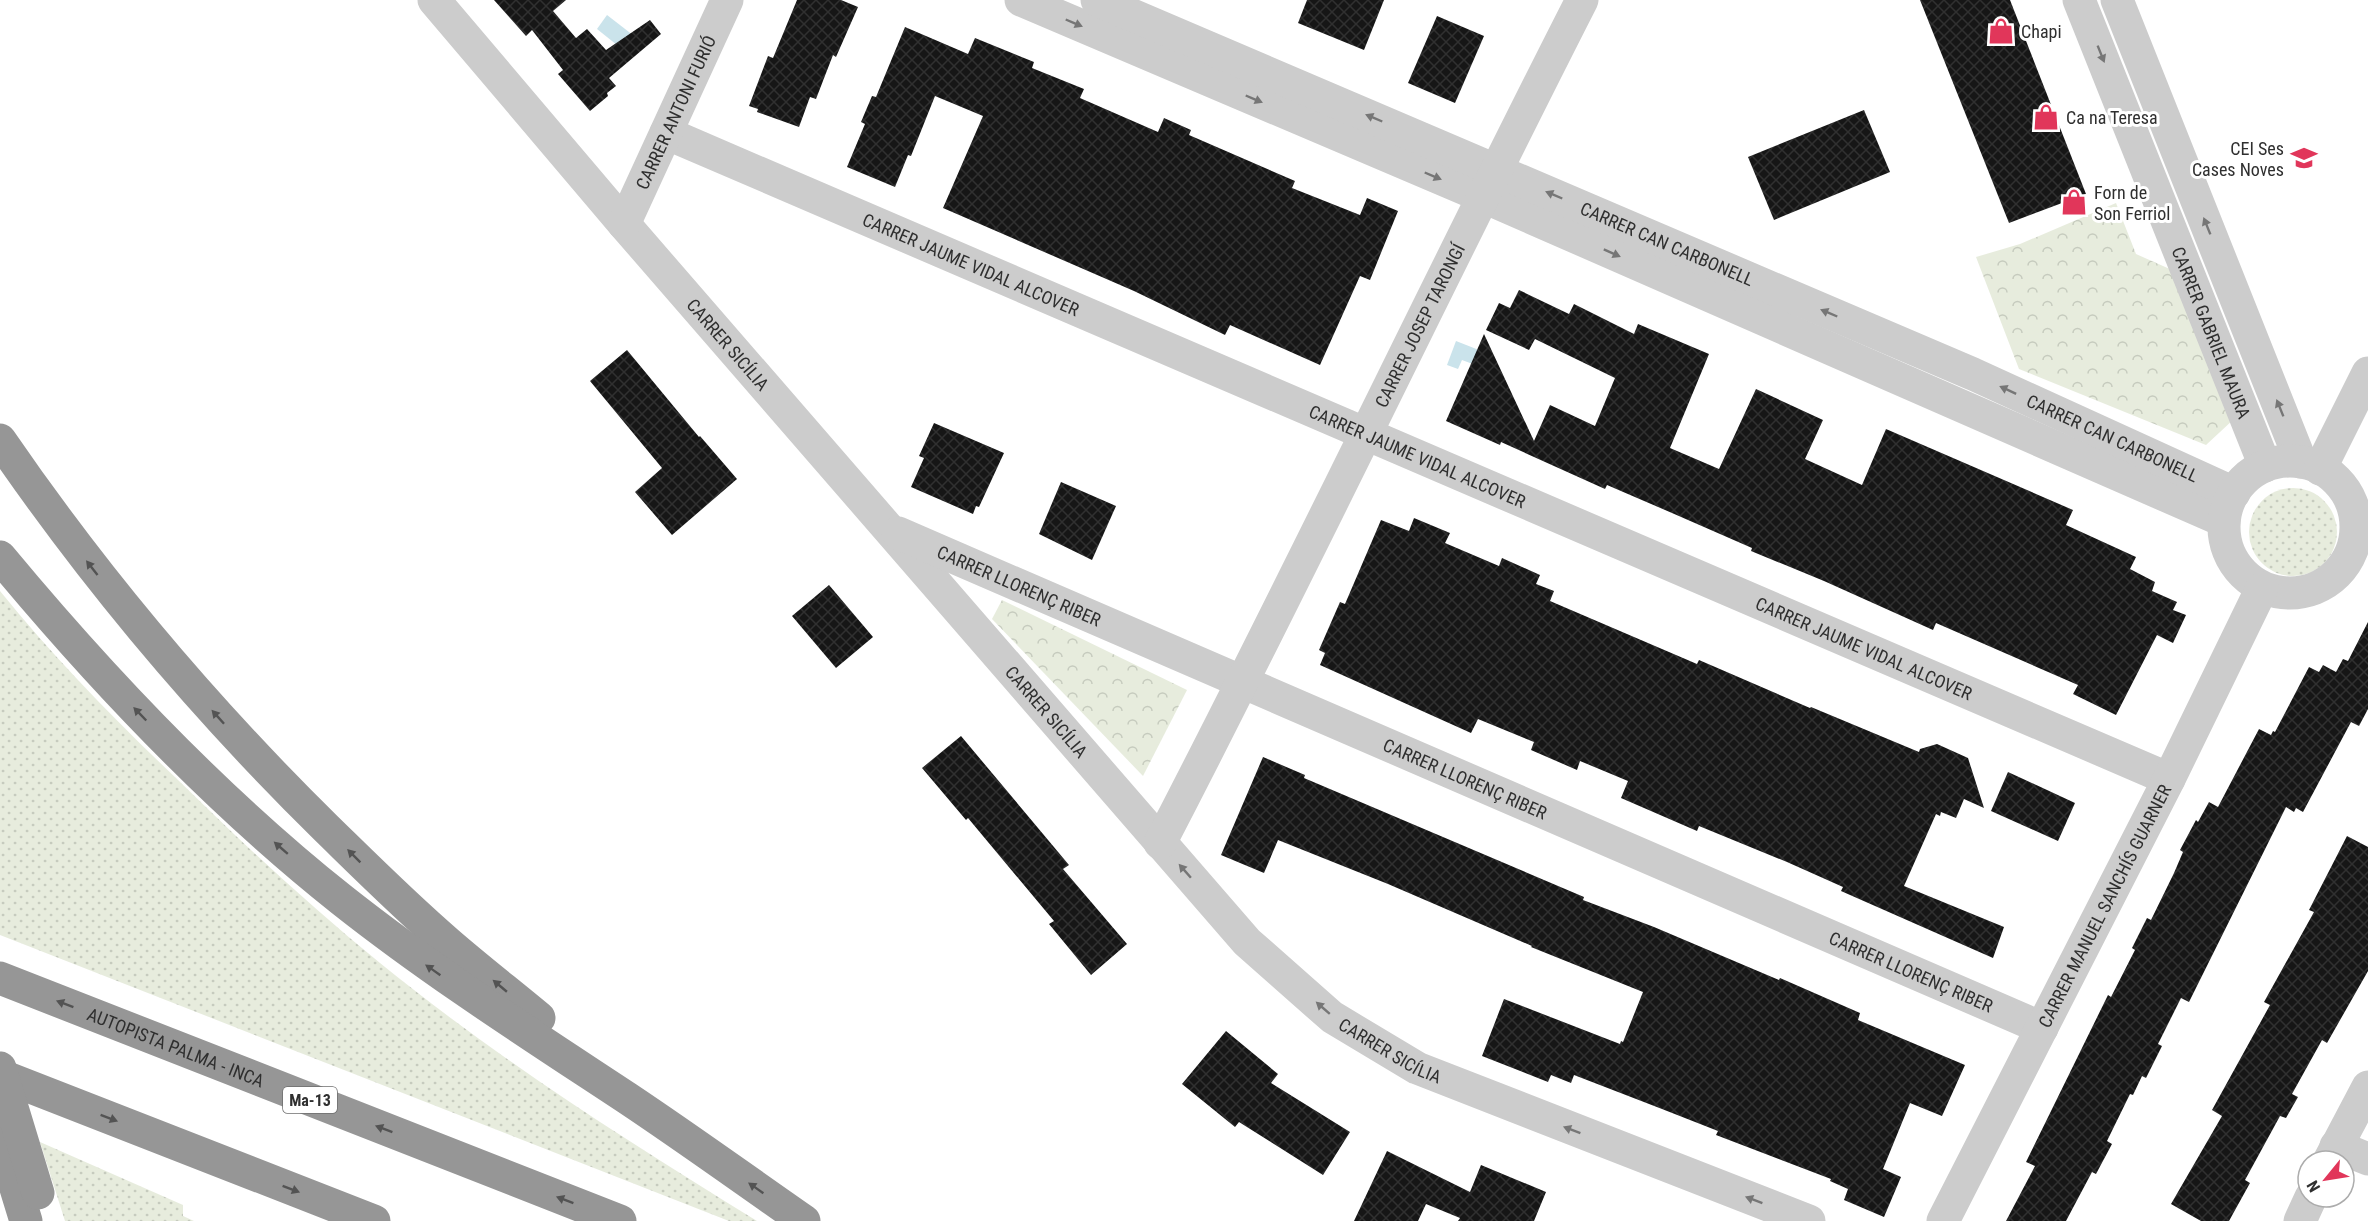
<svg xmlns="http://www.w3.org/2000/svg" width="2368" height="1221" viewBox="0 0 2368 1221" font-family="'Roboto Condensed',sans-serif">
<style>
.grass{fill:url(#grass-dots)}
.park{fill:url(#park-crowns)}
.water{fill:#cae3eb}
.building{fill:url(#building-cross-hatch)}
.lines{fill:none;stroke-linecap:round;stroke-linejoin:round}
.minor{stroke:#ccc;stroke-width:33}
.highway{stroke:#969696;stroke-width:33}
.highway-bridge{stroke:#969696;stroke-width:33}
.oneway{fill:#767676}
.oneway2{fill:#535353}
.labels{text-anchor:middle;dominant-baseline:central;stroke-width:6;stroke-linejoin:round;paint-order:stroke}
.shield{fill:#fff;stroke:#6d6d6d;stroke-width:1.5}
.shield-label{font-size:16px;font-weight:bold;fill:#2f2f2f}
.poi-label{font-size:18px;fill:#2f2f2f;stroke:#fff;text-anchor:start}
.street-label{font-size:18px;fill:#2f2f2f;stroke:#fff}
</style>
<defs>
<pattern id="grass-dots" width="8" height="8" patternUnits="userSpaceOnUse" patternTransform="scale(1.5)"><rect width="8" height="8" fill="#e7ecdd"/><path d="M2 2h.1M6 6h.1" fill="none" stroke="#c6cbbe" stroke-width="1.8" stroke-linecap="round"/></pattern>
<pattern id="park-crowns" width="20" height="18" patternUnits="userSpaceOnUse" patternTransform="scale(1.5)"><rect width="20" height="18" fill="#e7ecdd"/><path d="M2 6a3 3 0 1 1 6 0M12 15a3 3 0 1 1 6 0" fill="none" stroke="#c6cbbe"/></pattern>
<pattern id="building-cross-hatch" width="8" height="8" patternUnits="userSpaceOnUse" patternTransform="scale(1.5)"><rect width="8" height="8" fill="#161616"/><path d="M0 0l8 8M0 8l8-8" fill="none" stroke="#303030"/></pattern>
</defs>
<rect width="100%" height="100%" fill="#fff"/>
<g class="grass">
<circle cx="2293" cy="532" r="44"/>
<path d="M0,591C54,658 115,720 177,779C242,843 309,905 380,963C498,1059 627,1141 757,1221H729L0,935Z"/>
<path d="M40,1142L183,1205V1216L194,1221H65Z"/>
</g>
<g class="park">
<path d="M2116,203L2136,254L2172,270L2234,419L2206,445L2019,369L1976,257L2020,244Z"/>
<path d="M1002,600L1187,690L1143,776L992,619Z"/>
</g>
<g class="water">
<path d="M607,15L638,39L627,53L597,29Z"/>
<path d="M1456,341L1484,352L1478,366L1462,360L1458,369L1447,365Z"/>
</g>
<g class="building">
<path d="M494,0H566L553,11L576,38L587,29L606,50L650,20L661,34L609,78L616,86L607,93L608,96L590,111L558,74L563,70L532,30L526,36Z"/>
<path d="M797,0H841L858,7L836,57L833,55L816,99L810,97L799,127L757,112L758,109L749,106L768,56L773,58Z"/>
<path d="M1307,0H1384L1364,50L1298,23Z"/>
<path d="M1920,0H2010L2086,194L2009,223Z"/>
<path d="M1437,16L1484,36L1455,103L1408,83Z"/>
<path d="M905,27L968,54L975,38L1034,62L1032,68L1084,89L1080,98L1158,132L1164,118L1191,130L1189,135L1295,181L1292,188L1360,215L1367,198L1398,211L1370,280L1360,276L1320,365L1230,325L1225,335L1134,291L943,208L983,116L935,96L911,156L908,155L895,187L847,167L865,124L861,122L872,96L876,97Z"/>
<path d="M1864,110L1890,172L1774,220L1748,157Z"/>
<path d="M1519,290L1569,314L1574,304L1634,334L1638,324L1709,354L1670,448L1719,469L1756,389L1823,420L1805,459L1862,485L1886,429L2073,510L2066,525L2136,557L2130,569L2155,582L2152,591L2177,602L2173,610L2186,615L2173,643L2157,635L2116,715L2073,694L2078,685L1936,623L1933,630L1824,581L1751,551L1752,548L1672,513L1607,485L1605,489L1501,442L1500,445L1446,421L1484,334L1534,441L1550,405L1595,426L1615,378L1535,339L1529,350L1486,330L1499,303L1510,308Z"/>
<path d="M627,350L699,437L700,436L737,479L672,535L635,492L662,468L590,381Z"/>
<path d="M934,423L1004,453L979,507L976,506L973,514L911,487L924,458L919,456Z"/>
<path d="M1061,482L1116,506L1092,560L1039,534Z"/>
<path d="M1414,518L1450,533L1445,543L1499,566L1502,558L1540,575L1536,584L1554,591L1550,601L1697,664L1699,660L1810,708L1811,707L1919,752L1920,749L1937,744L1968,758L1984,808L1964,799L1956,818L1941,812L1940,816L1936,814L1904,886L2004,927L1993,958L1841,891L1843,887L1787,862L1699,826L1697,831L1621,798L1628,781L1580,761L1577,770L1531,750L1534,742L1478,719L1471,733L1320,665L1325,653L1319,650L1340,602L1345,604L1381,520L1409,531Z"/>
<path d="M829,585L873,637L836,668L792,616Z"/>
<path d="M2368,622V709L2359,726L2351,722L2303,812L2296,808L2294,812L2286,807L2189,1002L2181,998L2158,1044L2162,1046L2146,1078L2142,1076L2133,1095L2130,1094L2107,1141L2112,1144L2096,1174L2092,1172L2066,1221H2006L2035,1166L2026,1162L2108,995L2111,997L2135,950L2132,948L2147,918L2151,920L2174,873L2183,852L2180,850L2196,820L2198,822L2209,802L2218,807L2259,729L2271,735L2273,731L2275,732L2309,667L2319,672L2323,665L2336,672L2343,659L2348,661Z"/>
<path d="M961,736L1069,865L1063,869L1127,944L1091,975L1049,924L1054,921L968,818L966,820L922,768Z"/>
<path d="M1263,757L1305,775L1304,778L1584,897L1583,900L1654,927L1779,980L1780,978L1860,1013L1858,1020L1965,1065L1942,1116L1910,1103L1883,1169L1901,1177L1884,1217L1844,1200L1848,1189L1830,1181L1831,1179L1716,1135L1718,1131L1662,1109L1574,1075L1571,1083L1551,1075L1548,1082L1482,1056L1504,999L1620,1044L1621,1041L1623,1042L1643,992L1531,947L1532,946L1388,884L1278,840L1264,873L1221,855Z"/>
<path d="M2008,772L2075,803L2058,841L1991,811Z"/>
<path d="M2347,836L2368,847V971L2327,1043L2322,1040L2292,1094L2298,1097L2286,1118L2280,1116L2245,1180L2250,1183L2229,1221H2201L2171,1204L2222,1116L2212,1110L2270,1005L2264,1002L2314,912L2309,910Z"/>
<path d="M1226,1031L1278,1074L1271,1083L1350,1132L1323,1175L1239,1122L1235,1127L1182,1084Z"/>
<path d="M1387,1151L1470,1192L1481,1165L1546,1192L1534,1221H1458L1460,1218L1426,1204L1418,1221H1354Z"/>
</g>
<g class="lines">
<g class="minor">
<path id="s1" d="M434,0L624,224L1247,942L1332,1017L1417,1068L1809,1221"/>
<path d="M1021,0L1482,196L2224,521"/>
<path id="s2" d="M1097,0L1973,374L2234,493"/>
<path id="s3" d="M2079,0L2265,466"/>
<path d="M2117,0L2301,462"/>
<path id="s4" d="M666,133L2169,779"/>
<path id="s5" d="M624,224L727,0"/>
<circle cx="2290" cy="527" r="66"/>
<path d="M2320,469L2368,373"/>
<path id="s6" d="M898,533L2042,1028"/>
<path id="s7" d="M1160,843C1305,564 1439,280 1582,0"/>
<path d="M2336,1146L2368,1159"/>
<path d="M2329,1161L2368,1087"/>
<path id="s8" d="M1943,1221L2169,779L2262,588"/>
<path d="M2300,1221L2311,1197"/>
</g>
<g class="highway">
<path d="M0,440C96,580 205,709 326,828C366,867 406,907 448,943C478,969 509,993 539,1018"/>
<path d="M0,557C103,681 216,800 342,900C433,972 530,1034 627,1098C687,1138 745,1180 804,1221"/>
<path id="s9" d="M0,978L620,1221"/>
<path d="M0,1075L374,1221"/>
<path d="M0,1136L26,1221"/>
</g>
<path class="highway-bridge" d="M0,1068L38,1193"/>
</g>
<defs><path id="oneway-solid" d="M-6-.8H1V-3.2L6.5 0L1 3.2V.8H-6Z" transform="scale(1.5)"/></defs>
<g class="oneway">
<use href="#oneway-solid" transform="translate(1074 23) rotate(23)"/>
<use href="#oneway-solid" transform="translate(2101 54) rotate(68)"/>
<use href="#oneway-solid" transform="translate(1254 99) rotate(23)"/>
<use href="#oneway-solid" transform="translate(1374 118) rotate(-157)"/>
<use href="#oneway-solid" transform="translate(1433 176) rotate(23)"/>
<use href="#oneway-solid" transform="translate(1554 195) rotate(-157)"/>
<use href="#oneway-solid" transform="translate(2207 226) rotate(-112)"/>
<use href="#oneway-solid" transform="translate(1612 253) rotate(24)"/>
<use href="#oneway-solid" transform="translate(1829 313) rotate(-157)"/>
<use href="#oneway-solid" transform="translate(2008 390) rotate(-155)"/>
<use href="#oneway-solid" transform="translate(2280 408) rotate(-112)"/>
<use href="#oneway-solid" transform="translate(1185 871) rotate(-131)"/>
<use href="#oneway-solid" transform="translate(1323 1008) rotate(-139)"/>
<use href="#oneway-solid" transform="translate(1572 1130) rotate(-159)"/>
<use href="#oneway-solid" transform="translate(1754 1200) rotate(-159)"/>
</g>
<g class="oneway2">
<use href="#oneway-solid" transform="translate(92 568) rotate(-128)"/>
<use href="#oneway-solid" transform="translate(140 714) rotate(-134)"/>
<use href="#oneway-solid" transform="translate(218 717) rotate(-132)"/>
<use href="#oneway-solid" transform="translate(281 848) rotate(-139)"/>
<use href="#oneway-solid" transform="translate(354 856) rotate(-135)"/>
<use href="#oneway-solid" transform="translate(433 970) rotate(-145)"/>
<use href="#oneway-solid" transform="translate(500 986) rotate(-140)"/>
<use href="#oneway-solid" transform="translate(65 1004) rotate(-159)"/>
<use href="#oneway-solid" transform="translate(109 1118) rotate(21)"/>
<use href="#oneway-solid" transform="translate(384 1129) rotate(-159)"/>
<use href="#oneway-solid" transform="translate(756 1188) rotate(-145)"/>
<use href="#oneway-solid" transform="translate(291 1189) rotate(21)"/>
<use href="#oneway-solid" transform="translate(565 1200) rotate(-159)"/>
</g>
<defs>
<g id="shop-bare" transform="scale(2.07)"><path d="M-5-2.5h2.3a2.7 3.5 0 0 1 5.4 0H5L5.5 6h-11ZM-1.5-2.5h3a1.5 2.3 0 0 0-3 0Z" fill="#e1365a" stroke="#fff" stroke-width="2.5" paint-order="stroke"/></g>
<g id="school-bare" transform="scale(2.07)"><path d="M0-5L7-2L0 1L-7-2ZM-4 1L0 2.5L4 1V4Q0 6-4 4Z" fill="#e1365a" stroke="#fff" stroke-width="2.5" paint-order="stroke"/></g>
</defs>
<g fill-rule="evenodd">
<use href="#shop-bare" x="2001" y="31"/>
<use href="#shop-bare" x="2046" y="117"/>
<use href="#school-bare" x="2304" y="158"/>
<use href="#shop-bare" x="2074" y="202"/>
</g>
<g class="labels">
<rect class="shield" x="283" y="1087" width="54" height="26" rx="4.5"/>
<g class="shield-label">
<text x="310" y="1100">Ma-13</text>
</g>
<g class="poi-label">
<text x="2021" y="31">Chapi</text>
<text x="2066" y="117">Ca na Teresa</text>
<text x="2284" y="148" text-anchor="end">CEI Ses<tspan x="2284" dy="21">Cases Noves</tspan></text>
<text x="2094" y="192">Forn de<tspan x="2094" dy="21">Son Ferriol</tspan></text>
</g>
<g class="street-label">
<text stroke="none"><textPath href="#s5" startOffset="123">CARRER ANTONI FURIÓ</textPath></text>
<text stroke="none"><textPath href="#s2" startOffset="620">CARRER CAN CARBONELL</textPath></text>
<text stroke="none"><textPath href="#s4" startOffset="332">CARRER JAUME VIDAL ALCOVER</textPath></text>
<text stroke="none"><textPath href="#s7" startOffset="579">CARRER JOSEP TARONGÍ</textPath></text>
<text stroke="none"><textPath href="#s3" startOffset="358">CARRER GABRIEL MAURA</textPath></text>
<text stroke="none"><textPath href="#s1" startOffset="453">CARRER SICÍLIA</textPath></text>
<text stroke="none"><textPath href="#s2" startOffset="1106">CARRER CAN CARBONELL</textPath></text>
<text stroke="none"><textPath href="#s4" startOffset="818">CARRER JAUME VIDAL ALCOVER</textPath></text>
<text stroke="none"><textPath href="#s6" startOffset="132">CARRER LLORENÇ RIBER</textPath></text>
<text stroke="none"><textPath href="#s4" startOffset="1304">CARRER JAUME VIDAL ALCOVER</textPath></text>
<text stroke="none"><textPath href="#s1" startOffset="939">CARRER SICÍLIA</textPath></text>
<text stroke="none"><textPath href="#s6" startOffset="618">CARRER LLORENÇ RIBER</textPath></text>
<text stroke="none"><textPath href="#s8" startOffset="354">CARRER MANUEL SANCHÍS GUARNER</textPath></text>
<text stroke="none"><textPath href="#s6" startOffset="1104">CARRER LLORENÇ RIBER</textPath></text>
<text stroke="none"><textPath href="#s9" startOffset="189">AUTOPISTA PALMA - INCA</textPath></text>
<text stroke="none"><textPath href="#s1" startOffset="1425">CARRER SICÍLIA</textPath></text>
</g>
</g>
<g transform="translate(2326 1179) rotate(240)"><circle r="28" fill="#ffffff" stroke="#acacac" stroke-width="1.5"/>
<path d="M0-4.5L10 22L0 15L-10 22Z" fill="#e1365a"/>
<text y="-9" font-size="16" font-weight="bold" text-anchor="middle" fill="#2f2f2f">N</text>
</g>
</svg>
